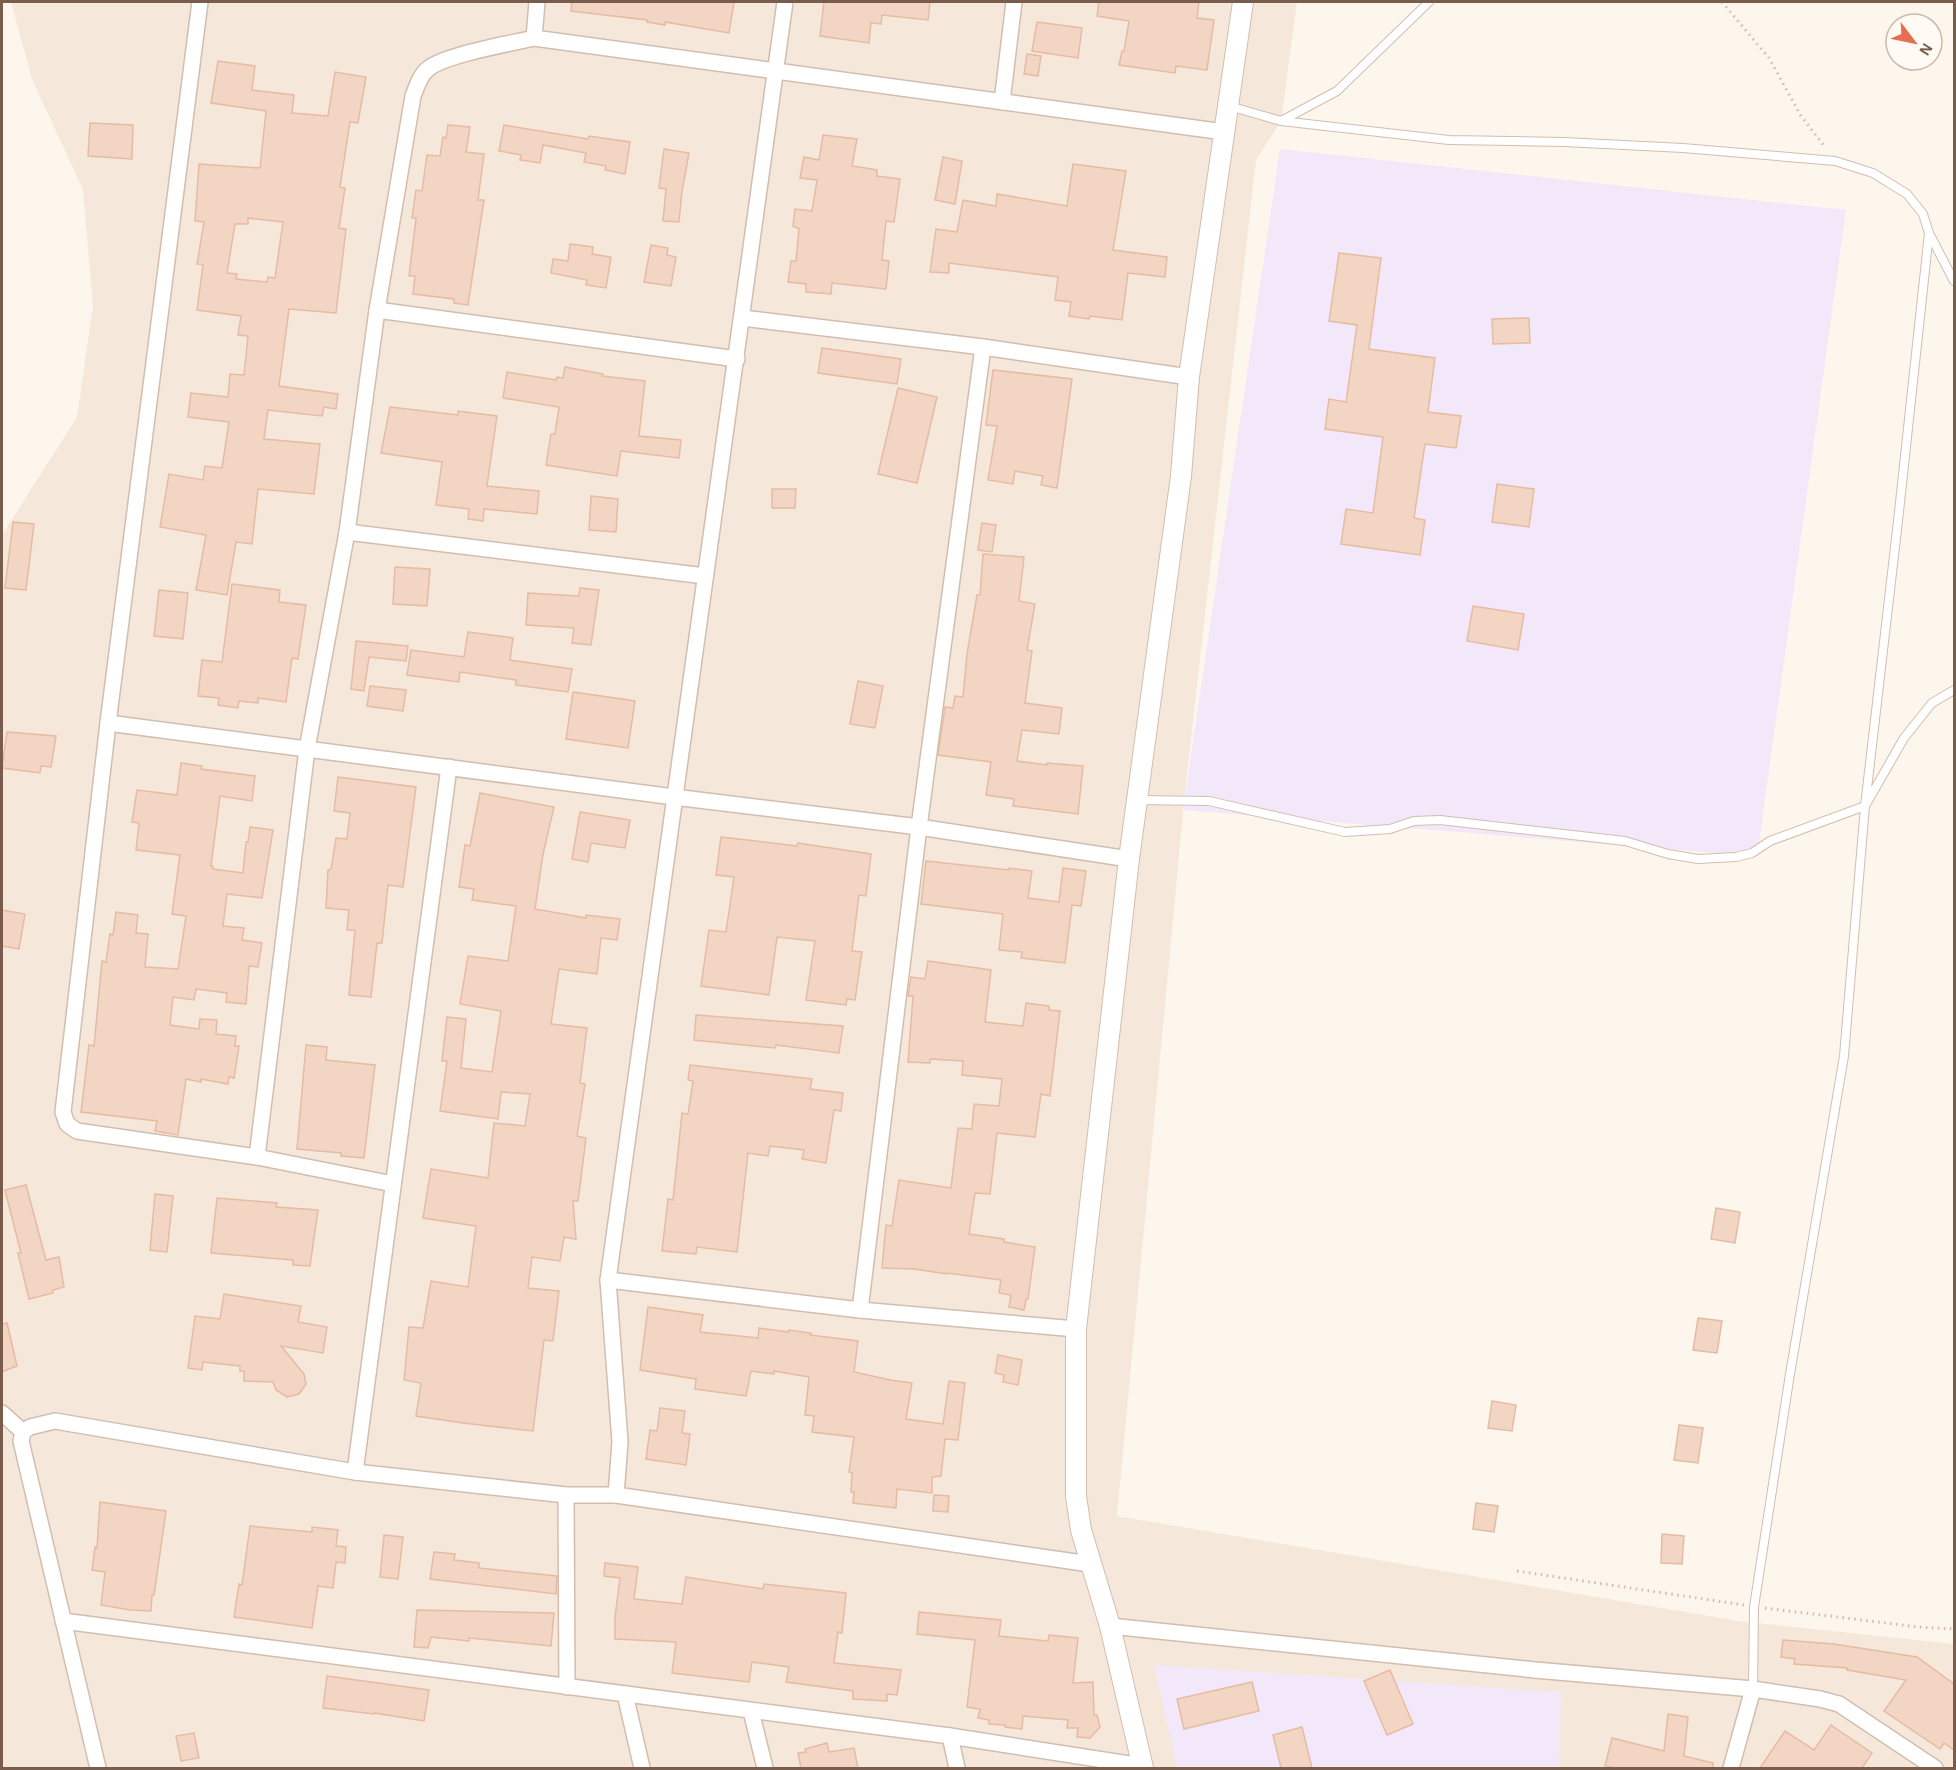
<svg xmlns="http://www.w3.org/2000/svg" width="1956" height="1770" viewBox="0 0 1956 1770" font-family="'Alegreya Sans',sans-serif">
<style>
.residential{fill:#f5e8da}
.education{fill:#f3e8fa}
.building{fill:#f3d5c3;stroke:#e6bba3;stroke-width:1.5;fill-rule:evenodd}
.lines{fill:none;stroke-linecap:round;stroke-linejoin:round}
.service-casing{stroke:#d1beb0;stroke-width:10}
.minor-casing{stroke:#d1beb0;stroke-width:18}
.tertiary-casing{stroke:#d1beb0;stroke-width:22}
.path{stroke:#d9b8a5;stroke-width:3;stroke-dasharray:1.5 4.5;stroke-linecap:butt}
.service{stroke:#fff;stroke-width:8}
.minor{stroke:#fff;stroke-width:15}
.tertiary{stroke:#fff;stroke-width:20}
</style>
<rect width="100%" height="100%" fill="#fdf6ec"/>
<path class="residential" d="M11,2H1297L1281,121L1256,160L1185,792L1117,1516L1739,1621L1954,1644V1768H2V535L77,417L93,306L83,190L32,79Z"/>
<g class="education">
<path d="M1280,149L1846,210L1759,843L1743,855L1183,810Z"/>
<path d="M1154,1665L1561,1692L1559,1768H1177Z"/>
</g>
<g class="building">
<path d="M572,2H734L729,33L665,22V25L647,22V20L571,11Z"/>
<path d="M824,2H930L928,20L882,15L881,24L871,23L869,43L820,36Z"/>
<path d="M1099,2H1199L1197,18L1214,20L1207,70L1176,66L1175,73L1119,65L1122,51H1124L1129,21L1097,16Z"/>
<path d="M1037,22L1082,28L1078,58L1032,51Z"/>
<path d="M1027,54L1041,56L1038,76L1024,74Z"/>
<path d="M218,61L255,66L252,90L294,95L292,113L328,116L335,72L366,77L358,123L350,122L340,187L345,188L339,228L346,229L336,313L289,309L279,386L338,394L336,409L324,407L322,416L268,410L264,439L320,444L314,494L258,489L252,544L236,542L227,595L196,590L206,535L160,527L169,474L203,480L205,466L222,468L229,422L188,417L191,393L228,397L230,374L244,375L248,336L238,335L241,316L197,310L203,265L197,264L204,222L195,221L199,164L260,168L266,111L211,103ZM248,218L283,222L275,278L268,277L267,282L236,279L237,274L227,273L235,224H248Z"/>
<path d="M90,123L133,125L132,159L88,156Z"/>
<path d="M448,125L470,127L466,152L484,154L478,200H484L468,305L454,303V299L413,294L415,276H409L416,218H412L416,190L422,191L427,155L440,156L443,137L446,138Z"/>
<path d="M504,125L588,139L589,136L630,142L625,174L605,170L606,166L584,162L586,153L543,145L540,163L520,160L521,155L499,151Z"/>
<path d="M823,135L857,139L852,166L877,170V176L900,179L894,222L886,221L882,260L889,261L886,289L832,283L831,294L806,292V284L788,282L791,261H796L799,229L793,226L795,209L812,211L817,180L800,178L804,157L819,160Z"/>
<path d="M664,149L689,153L682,191L679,222L663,221L666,189L659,188Z"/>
<path d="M943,157L962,161L955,204L935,200Z"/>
<path d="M1073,164L1126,171L1113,250L1167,257L1165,277L1128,273L1122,320L1090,316L1089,319L1069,316L1071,302L1055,300L1058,277L949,263V273L930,272L936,229L957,232L963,200L996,206L997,194L1067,206Z"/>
<path d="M570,244L593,247L592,254L611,257L606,288L586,285L587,280L551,273L553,259L568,261Z"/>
<path d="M651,245L668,248L667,255L676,257L671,286L644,282Z"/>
<path d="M1339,253L1381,258L1369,349L1435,358L1428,412L1461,416L1456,448L1425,444L1414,518L1425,520L1420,555L1341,544L1346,509L1373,513L1383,437L1325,429L1329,399L1346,402L1357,325L1329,321Z"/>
<path d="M1529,318L1530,343L1493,344L1492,319Z"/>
<path d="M822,348L901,359L897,384L818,373Z"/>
<path d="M565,367L603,374L602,376L645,381L639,436L681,440L679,458L621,451L617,476L546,465L551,434H555L559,407L503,398L507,372L556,380L557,377L563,378Z"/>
<path d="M993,370L1072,379L1057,488L1041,485L1043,476L1015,471L1013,484L988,480L997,426L986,425Z"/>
<path d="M898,388L937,397L917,483L878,474Z"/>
<path d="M390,407L458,415V411L497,416L487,486L539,491L537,514L484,509L483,521L468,519L469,509L436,505L442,462L381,453Z"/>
<path d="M1497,484L1534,489L1529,527L1492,522Z"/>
<path d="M772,489H796L795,508H772Z"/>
<path d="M591,496L618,499L616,532L589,530Z"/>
<path d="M13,522L34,524L26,590L5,588Z"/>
<path d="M982,523L996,525L992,552L978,550Z"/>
<path d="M983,554L1024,557L1019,601L1035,604L1027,650L1032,651L1025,703L1062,708L1059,734L1022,730L1017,761L1047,765V763L1083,766L1078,814L1013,806L1014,799L986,795L991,762L938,755L945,707L953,708L955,696L963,697L967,654L977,595H980Z"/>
<path d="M395,567L430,569L427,606L393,604Z"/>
<path d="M232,584L280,590L279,602L306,605L298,659L292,658L286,702L258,698V703L239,701L238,708L218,705L219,698L198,696L202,660L222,662Z"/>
<path d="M580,588L599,590L591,645L572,643L574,628L526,625L528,593L579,596Z"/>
<path d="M159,590L188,593L183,639L154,636Z"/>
<path d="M1473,606L1524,614L1518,650L1467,641Z"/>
<path d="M468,632L513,638L510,660L572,669L568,692L516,685V680L460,672L459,682L407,675L411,650L464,657Z"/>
<path d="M356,641L408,646L406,661L369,657L364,691L351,689Z"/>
<path d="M858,681L883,686L875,728L850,724Z"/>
<path d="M370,686L406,690L403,711L367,706Z"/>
<path d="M573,692L635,701L628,748L566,739Z"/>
<path d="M7,732L56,736L51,767L41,766L40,773L2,768Z"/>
<path d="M181,763L202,766L201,769L255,776L252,801L220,796L211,866H213V869L243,873L246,842H248L250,827L273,830L262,898L227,894L223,926L244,928L242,940L262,943L258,967L249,966L246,1004L226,1002L227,993L196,989L194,1000L173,997L170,1025L199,1029L200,1019L217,1020L216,1034L236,1036L235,1046H239L234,1078L229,1077L228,1084L201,1079V1082L186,1079L178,1135L155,1131L157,1121L81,1112L89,1045L94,1046L102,961L106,962L110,934L113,935L116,912L138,915L136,933L148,934L145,967L178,969L186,916L172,914L180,855L136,850L139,823L132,822L137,790L177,795Z"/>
<path d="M338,777L416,787L403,887L388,885L382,943H377L371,997L349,995L355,930H347L349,910L326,908L328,870L331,869L336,838L347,839L350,813L334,811Z"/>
<path d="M480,793L554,807L543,854L535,909L586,918V915L620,919L617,940L601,938L597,974L559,969L551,1024L587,1028L580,1083L585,1084L577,1136L586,1138L578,1201H573L576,1239L564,1237L560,1261L532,1257L528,1288L559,1291L553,1341L544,1340L533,1431L463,1423L416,1416L421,1383L404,1380L409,1327L423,1328L431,1281L468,1287L476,1226L423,1218L431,1169L488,1178L494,1123L525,1126L530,1094L501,1092L498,1119L440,1111L447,1061H442L447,1017L466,1019L461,1068L492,1072L501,1011L460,1004L468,956L508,961L516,906L472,900L474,889L459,887L465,845L470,846Z"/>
<path d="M580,812L630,820L625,848L591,843L588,862L572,859Z"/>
<path d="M721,837L797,846L798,843L871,854L866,896L859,895L852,951L862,952L855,1000L847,999L846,1005L806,1000L815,941L777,937L769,995L701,986L709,930L726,932L734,877L716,875Z"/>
<path d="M926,861L1009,870V868L1032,871L1028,898L1059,902L1063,868L1086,871L1081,906L1072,905L1065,963L1021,958L1022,952L999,950L1003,914L921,904Z"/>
<path d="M2,910L25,914L19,949L2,946Z"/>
<path d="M928,961L991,970L985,1022L1023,1026L1026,1003L1049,1006V1010L1060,1011L1050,1096L1041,1094L1035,1137L997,1133L990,1194L975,1193L969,1234L1004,1239V1242L1035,1247L1028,1299H1026L1024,1310L1009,1307L1011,1295L999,1293L1001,1280L947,1273V1274L914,1269L882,1268L886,1225L892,1226L899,1180L951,1188L958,1128L972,1129L974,1104L999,1106L1002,1079L962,1075L963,1061L930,1059V1063L908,1062L913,996H908L911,977L925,979Z"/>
<path d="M696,1015L843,1026L839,1053L776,1045L775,1048L694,1040Z"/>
<path d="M306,1045L327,1047L326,1060L375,1065L364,1158L341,1156V1153L297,1149Z"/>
<path d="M690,1065L812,1079L810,1089L843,1093L841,1111L834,1110L826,1163L802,1159L804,1150L770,1146L768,1156L748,1153L737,1252L697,1247L696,1254L662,1251L668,1199L673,1200L682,1113L688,1114L693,1081L688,1080Z"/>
<path d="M26,1185L46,1260L59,1257L64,1287L53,1290V1293L29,1299L18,1253H21L5,1190Z"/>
<path d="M155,1194L173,1196L167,1252L150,1250Z"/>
<path d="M217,1198L277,1203L276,1207L318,1210L310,1266L293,1265V1260L211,1253Z"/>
<path d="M1716,1208L1740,1212L1735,1243L1711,1239Z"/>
<path d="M224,1294L301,1306L298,1322L327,1327L323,1353L281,1346L304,1374L306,1384L299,1394L287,1397L276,1390L273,1382L244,1381V1371H240V1366L203,1362L202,1370L188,1368L195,1316L220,1319Z"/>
<path d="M648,1307L703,1315L700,1332L758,1338L759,1328L789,1332V1330L811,1333L810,1335L858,1341L854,1372L890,1380L912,1383L906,1419L943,1424L949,1381L965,1383L958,1440L945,1439L941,1476L932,1477V1493L897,1489L896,1508L853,1503L854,1492H851L852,1473L849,1472L854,1437L812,1432L814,1416L805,1415L809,1377L774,1371V1374L751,1371L746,1396L695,1389L696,1379L640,1370Z"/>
<path d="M1698,1318L1722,1321L1717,1353L1693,1350Z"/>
<path d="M7,1323L17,1366L2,1372V1324Z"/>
<path d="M998,1355L1022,1360L1018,1385L1003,1382L1004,1375L995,1373Z"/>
<path d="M1492,1401L1516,1405L1512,1431L1488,1428Z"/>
<path d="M660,1408L685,1411L682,1433L690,1434L686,1465L646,1459L650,1430L657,1431Z"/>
<path d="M1679,1425L1703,1428L1698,1463L1674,1460Z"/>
<path d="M934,1495L949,1496L948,1512L933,1511Z"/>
<path d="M100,1502L166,1511L154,1595H152L151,1611L130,1610L101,1605L105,1572L92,1570L95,1547L97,1548Z"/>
<path d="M1476,1503L1498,1506L1494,1532L1473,1529Z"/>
<path d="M250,1526L312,1532V1527L338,1530L336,1546L346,1547L345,1563L336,1562L333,1588L318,1586L312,1628L234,1617L239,1584L242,1585Z"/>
<path d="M1662,1534L1684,1536L1682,1564L1661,1563Z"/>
<path d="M384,1535L403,1537L398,1579L380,1577Z"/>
<path d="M434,1552L455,1554L454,1560L479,1563V1568L557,1576L556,1594L430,1579Z"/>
<path d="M605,1563L638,1567L634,1599L682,1604L686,1577L763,1589L764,1584L846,1593L842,1633L838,1632L834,1663L901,1670L897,1695L887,1694V1701L853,1699V1691L786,1682L789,1667L752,1662L749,1682L672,1673L676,1642L615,1639V1617L620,1578L604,1576Z"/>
<path d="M417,1610L554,1613L551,1646L469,1638V1641L431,1637L428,1648L414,1647Z"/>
<path d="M919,1612L1001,1620L999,1636L1048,1641L1049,1635L1078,1638L1073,1683L1093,1682L1094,1715H1097L1100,1727L1090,1738L1077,1737L1078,1728H1067L1068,1720L1023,1716L1022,1729L1005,1727V1725L989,1724V1720L978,1718L980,1709L967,1707L975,1640L917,1634Z"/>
<path d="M1783,1640L1834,1644L1917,1657L1954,1684V1750L1944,1743L1940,1749L1884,1711L1906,1680L1847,1670V1668L1794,1664L1795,1659L1781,1657Z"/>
<path d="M1390,1670L1413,1724L1387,1735L1364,1681Z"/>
<path d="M327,1676L429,1690L424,1721L374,1713V1714L323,1708Z"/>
<path d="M1252,1682L1259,1711L1184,1729L1177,1699Z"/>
<path d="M1668,1714L1688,1717L1684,1756L1713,1763V1768H1616L1605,1766L1612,1738L1664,1751Z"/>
<path d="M1831,1725L1872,1753L1862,1768H1760L1785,1731L1814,1750Z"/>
<path d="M1302,1727L1312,1768H1281L1273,1735Z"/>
<path d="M194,1733L199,1758L181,1761L176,1736Z"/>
<path d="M827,1743L829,1752L854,1748L858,1768H801L798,1753L806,1752L805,1749Z"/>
</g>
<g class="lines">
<g class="service-casing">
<g id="service">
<path d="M1229,106L1281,121L1337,91L1429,2"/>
<path d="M1281,121L1449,140L1564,142L1683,148L1835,161L1873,173L1907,194L1923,214L1929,233L1954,281"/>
<path d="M1138,800L1209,801L1345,832L1390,829L1414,821L1440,820L1625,841L1668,854L1698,859L1736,857L1752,853L1770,841L1865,806L1904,738L1932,703L1954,690"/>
<path d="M1753,1689L1754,1607L1790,1374L1844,1056L1865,806L1898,521L1929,233"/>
</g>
</g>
<g class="minor-casing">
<g id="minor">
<path d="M200,2L108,723L63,1112L67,1124L77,1131L257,1157L393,1184"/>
<path d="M534,38L537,2"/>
<path d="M1002,102L1014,2"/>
<path d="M377,310L737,359"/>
<path d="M742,318L983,347L1189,377"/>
<path d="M347,532L705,576"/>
<path d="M108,723L674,797L919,827L1129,859"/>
<path d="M257,1157L307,749L347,532L377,310L413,96C417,86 420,75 429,68C448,54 509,44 534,38L1224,132"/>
<path d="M608,1280L860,1310L1076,1329"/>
<path d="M860,1310L919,827L983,347"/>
<path d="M2,1413L23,1432"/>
<path d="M355,1472L449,767"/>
<path d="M566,1495L567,1687"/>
<path d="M616,1495L620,1442L608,1280L785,2"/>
<path d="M63,1621L950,1736L1142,1766"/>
<path d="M1110,1626L1535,1670L1753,1689L1820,1699L1839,1704L1935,1768"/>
<path d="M625,1694L642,1768"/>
<path d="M751,1711L765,1768"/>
<path d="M950,1736L957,1768"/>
<path d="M98,1768L21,1441L23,1432L30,1427L55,1421L355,1472L566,1495H616L1090,1564"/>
<path d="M1731,1768L1753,1689"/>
</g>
</g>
<g class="tertiary-casing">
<path id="tertiary" d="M1143,1768L1110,1626L1081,1530L1076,1496V1329L1129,859L1181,476L1189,377L1243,2"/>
</g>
<g class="path">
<path d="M1722,2L1769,58L1801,116L1825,147"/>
<path d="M1517,1571L1744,1605"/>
<path d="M1765,1608L1918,1627L1954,1629"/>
</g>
<use href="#service" class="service"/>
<use href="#minor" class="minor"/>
<use href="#tertiary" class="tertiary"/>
</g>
<rect width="1956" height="1770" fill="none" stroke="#7a5c4d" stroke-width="6"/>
<g transform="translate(1914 42) rotate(122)"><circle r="28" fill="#fffaf3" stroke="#cabbb1" stroke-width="1.5"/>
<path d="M0-4.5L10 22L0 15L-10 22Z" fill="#e76f51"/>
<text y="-9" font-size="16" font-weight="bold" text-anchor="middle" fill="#7a5c4d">N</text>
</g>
</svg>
